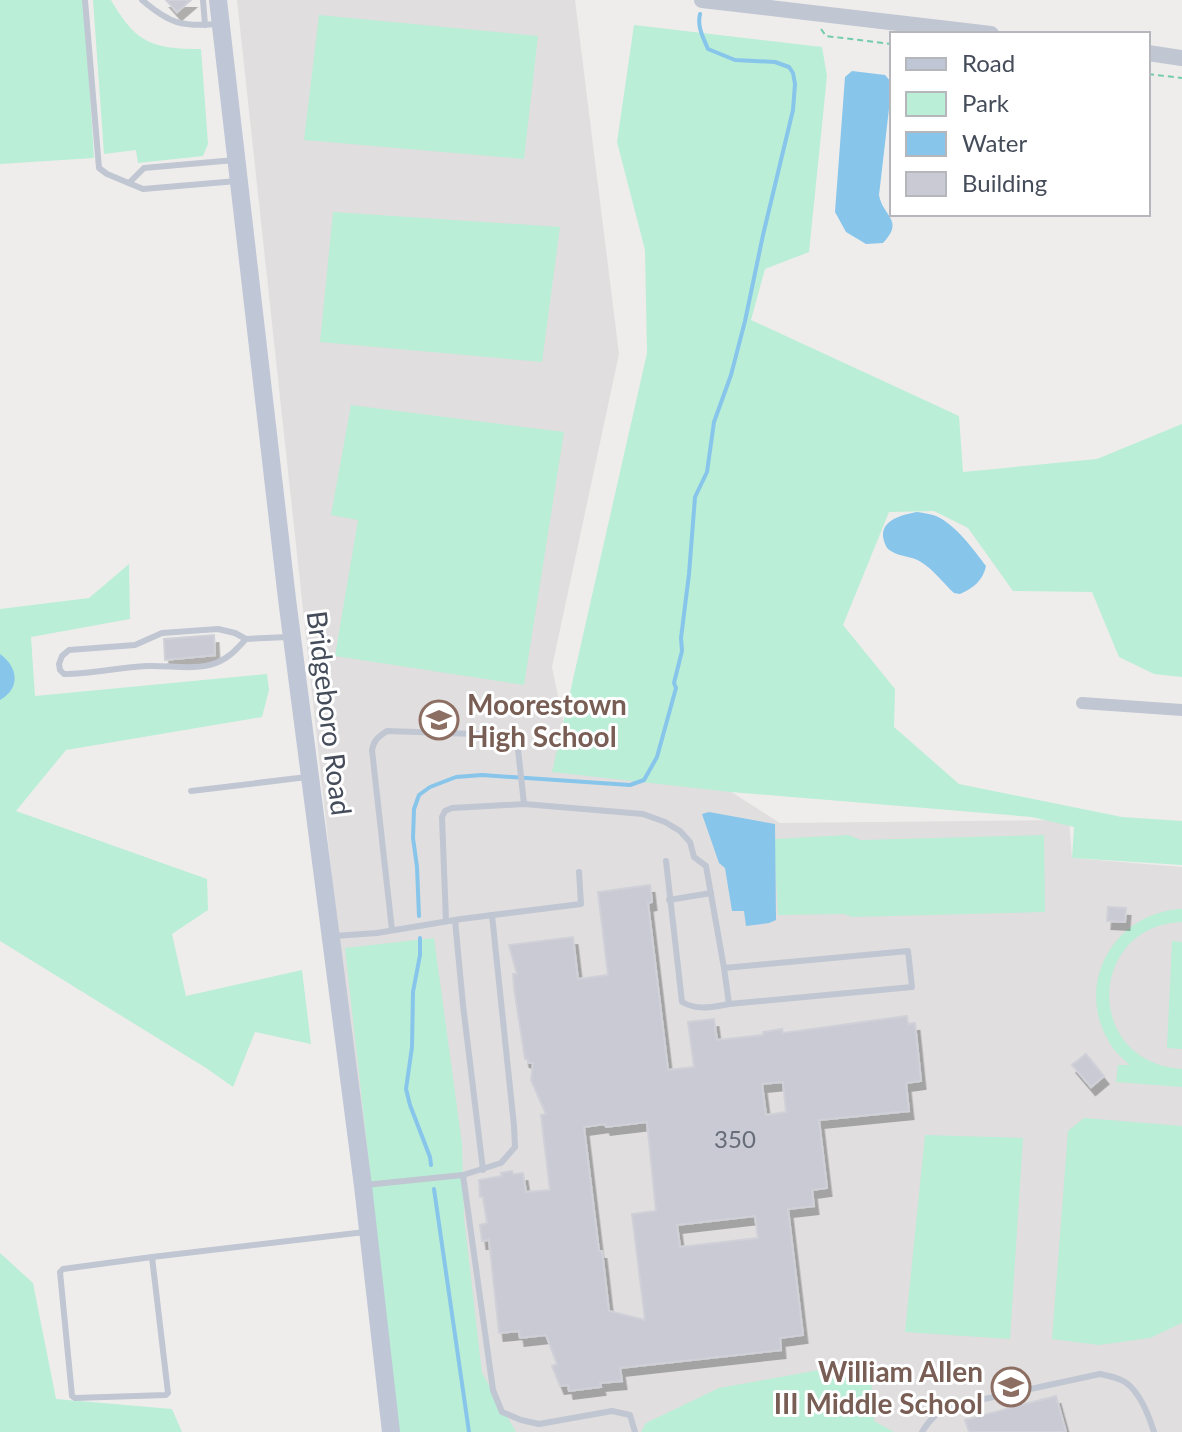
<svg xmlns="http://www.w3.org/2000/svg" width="1182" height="1432" viewBox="0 0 1182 1432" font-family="Lato,sans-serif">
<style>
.education{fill:#e0dede}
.green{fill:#baeed7}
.water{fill:#87c5eb}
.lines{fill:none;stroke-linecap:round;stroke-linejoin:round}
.stream{stroke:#87c5eb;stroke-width:4}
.building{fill:#c9cad3;stroke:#d0d1d8;stroke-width:2;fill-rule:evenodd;filter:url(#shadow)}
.path{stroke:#72cbaf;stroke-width:2;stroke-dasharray:6 4;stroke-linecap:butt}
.service{stroke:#c0c6d2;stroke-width:6}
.minor{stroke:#c0c6d2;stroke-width:12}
.tertiary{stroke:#c0c6d2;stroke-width:16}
.secondary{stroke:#bfc6d6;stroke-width:18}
.labels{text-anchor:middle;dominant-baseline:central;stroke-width:6;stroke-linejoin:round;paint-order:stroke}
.number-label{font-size:24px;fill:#666c78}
.education-label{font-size:28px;font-weight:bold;fill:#785e54;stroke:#fff;text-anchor:start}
.street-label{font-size:28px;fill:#454c5a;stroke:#fff}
</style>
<defs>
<filter id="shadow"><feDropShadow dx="4.5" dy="8" stdDeviation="0" flood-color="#0004"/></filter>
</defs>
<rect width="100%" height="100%" fill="#efedec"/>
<path class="education" d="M237,0H575L619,354L552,667L574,773L722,786L780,823L1069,820L1072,858L1182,867V1432H392Z"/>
<g class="green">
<path d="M0,0H84L94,158L0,164Z"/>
<path d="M93,0H111C136,43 152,49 201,49L208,144L203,156L138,163L136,150L104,154Z"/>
<path d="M319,15L538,36L524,159L304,140Z"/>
<path d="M634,25L822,47L827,76L809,252L765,269L751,320L959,416L963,472L1097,459L1182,424V677L1154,674L1119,657L1092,592L1013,591L968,528L934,511L889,512L843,625L895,689L894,727L959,784L1122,817L1182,821V865L1072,858L1074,827L1032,817L731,792L552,772L647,353L645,250L617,142Z"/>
<path d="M333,212L560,227L542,362L320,342Z"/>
<path d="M351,405L564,432L524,685L335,656L358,520L331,515Z"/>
<path d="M129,564L130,619L31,637L35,696L267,674L269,690L262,717L66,750L16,811L207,879L208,910L172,934L186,996L302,970L311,1044L255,1032L233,1087L206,1068L0,941V609L89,598Z"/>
<path d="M848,835L861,840L1044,835L1045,912L852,917L844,914L778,915L774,839Z"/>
<path d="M1182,909V922C1088,925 1082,1062 1182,1069V1087L1116,1082L1118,1065H1130C1122,1058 1114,1051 1109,1042C1074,983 1115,912 1182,909Z"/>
<path d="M434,938L462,1144L464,1218L482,1373L516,1432H399L345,948Z"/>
<path d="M1172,941L1182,942V1049L1167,1048Z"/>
<path d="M1084,1118L1182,1126V1323L1150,1338L1099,1345L1052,1339L1068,1131Z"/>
<path d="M925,1135L1023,1138L1010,1339L905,1332Z"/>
<path d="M0,1253L33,1283L56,1399L172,1409L182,1432H0Z"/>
<path d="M870,1361L874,1421L894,1432H641L646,1423L719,1388Z"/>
</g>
<g class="water">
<path d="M852,71L885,75L892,83L879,195C883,217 905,220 883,243L866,244L846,232L835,212L845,77Z"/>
<path d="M917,512C924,513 931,514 936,516C955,524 974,550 986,566C983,581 973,588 960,594L954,593C943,583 934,570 921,562C912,556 900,557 891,551C886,548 886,546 884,541C878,520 902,515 917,512Z"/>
<path d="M0,654C18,667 21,688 0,700Z"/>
<path d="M709,812L775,824L776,920L769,923L746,926L744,911H732L725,868L719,863L702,814Z"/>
</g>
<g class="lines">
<g class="stream">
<path d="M419,916L417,867L413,838L414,809L419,795L430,787L456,777L482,775L630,785L644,780L657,757L676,688L674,683L682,651L681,638L689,574L695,497L707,472L714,422L731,375L745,321L763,235L793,110L795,84L793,73L789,67L775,62L735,60L708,49C703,37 697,27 700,14"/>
<path d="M420,938V955L413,992L412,1047L406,1089L410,1105L430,1157L431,1165"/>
<path d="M434,1189L469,1432"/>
</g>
</g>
<g class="building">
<path d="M166,0H191L177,12Z"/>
<path d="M214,635L215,655L165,660L164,639Z"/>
<path d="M650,885L652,902L648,903L668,1070L694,1067L688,1022L714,1019L717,1040L763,1035V1032L782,1029L783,1033L907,1016L908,1024L915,1023L921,1081L906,1083L909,1111L819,1120L827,1188L812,1190L814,1206L788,1209L803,1335L780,1338L781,1350L620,1368L622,1381L600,1383L601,1387L569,1391L568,1385L560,1386L552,1366L557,1364L546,1335L520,1338L519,1331L499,1333L489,1240L482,1241L480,1225L487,1223L483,1197H480L479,1180L502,1176L501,1173L512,1171L513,1174L523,1173L526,1192L550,1190L541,1115L546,1114L531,1080L533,1063H528V1060L525,1059L514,988L513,974H517L509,945L573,937L578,979L608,975L598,892ZM783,1082L786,1112L766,1115L762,1084ZM647,1122L656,1211L632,1214L645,1320L609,1311L602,1251H599L584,1127L605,1124L606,1127ZM755,1216L758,1238L680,1247L677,1225Z"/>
<path d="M1108,907L1126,908L1125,922L1107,921Z"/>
<path d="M1086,1054L1104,1076L1091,1087L1072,1065Z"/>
<path d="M1056,1396L1066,1432H969L965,1420Z"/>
</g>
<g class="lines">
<g class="path">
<path d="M821,29L826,36L892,44"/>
<path d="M1148,74L1182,78"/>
</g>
<g class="service">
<path d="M85,0L99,168L107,174L143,189L237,181"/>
<path d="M142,0C170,24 182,27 218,24"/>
<path d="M203,0L205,25"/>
<path d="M129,183L144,168L235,160"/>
<path d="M246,639C237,649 229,658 216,663C194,671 170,665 147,666C119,667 92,674 64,674L60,670L59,664L62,656L69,650L135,645L162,633L218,629L235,633L246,639L288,637"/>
<path d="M191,791L307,777"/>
<path d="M666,861L682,1002C698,1011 712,1007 729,1004"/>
<path d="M669,900L711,893"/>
<path d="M455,920L463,1005L483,1170"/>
<path d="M446,921L442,817L445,811L452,808L524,804L643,814L665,822L680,831L690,842L694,857L706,866L724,968L729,1004L912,987L908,951L724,968"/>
<path d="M392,930L372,750C374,740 378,737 387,731L505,735L515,741L518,749L524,804"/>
<path d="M334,936L377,933L461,919L581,904L579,872"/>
<path d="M463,1175L493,1390L502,1412L521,1420L539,1424L612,1411L630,1415L635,1432"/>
<path d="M365,1185L463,1175L501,1163L515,1147L514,1126L492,915"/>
<path d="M152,1257L63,1269L60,1272L72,1396L75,1398L166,1395L168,1393L152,1257L365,1232"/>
<path d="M922,1432C930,1419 938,1411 952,1406L1100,1374C1108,1376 1117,1377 1125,1382C1140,1392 1149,1416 1154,1432"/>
</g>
<path class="minor" d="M1082,703L1182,710"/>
<g class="tertiary">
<path d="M702,0L991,34"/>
<path d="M1148,53L1182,58"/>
</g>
<path class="secondary" d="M218,0L287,599L363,1186L391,1432"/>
</g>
<defs>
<g id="school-ring" transform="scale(2)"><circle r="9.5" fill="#fff" stroke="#8d6e63" stroke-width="1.5"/><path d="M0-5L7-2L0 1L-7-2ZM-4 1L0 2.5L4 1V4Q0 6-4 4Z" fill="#8d6e63"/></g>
</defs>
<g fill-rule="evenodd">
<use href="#school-ring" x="439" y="720"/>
<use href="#school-ring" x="1011" y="1387"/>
</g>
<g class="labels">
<g class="number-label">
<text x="735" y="1138">350</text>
</g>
<g class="education-label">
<text x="467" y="704">Moorestown<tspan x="467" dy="32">High School</tspan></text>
<text x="983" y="1371" text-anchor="end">William Allen<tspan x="983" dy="32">III Middle School</tspan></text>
</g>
<g class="street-label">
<text transform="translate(330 713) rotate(83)">Bridgeboro Road</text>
</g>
</g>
<rect x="890" y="32" width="260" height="184" fill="#ffffff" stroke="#b5b7bd" stroke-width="2"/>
<rect x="906" y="58" width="40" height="12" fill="#bfc6d6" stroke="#b5b7bd" stroke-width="2"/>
<text x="962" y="72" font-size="24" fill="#454c5a">Road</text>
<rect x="906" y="92" width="40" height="24" fill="#baeed7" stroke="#b5b7bd" stroke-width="2"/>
<text x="962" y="112" font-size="24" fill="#454c5a">Park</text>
<rect x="906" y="132" width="40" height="24" fill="#87c5eb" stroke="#b5b7bd" stroke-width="2"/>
<text x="962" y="152" font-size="24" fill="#454c5a">Water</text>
<rect x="906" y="172" width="40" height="24" fill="#c9cad3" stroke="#b5b7bd" stroke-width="2"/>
<text x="962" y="192" font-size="24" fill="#454c5a">Building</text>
</svg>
